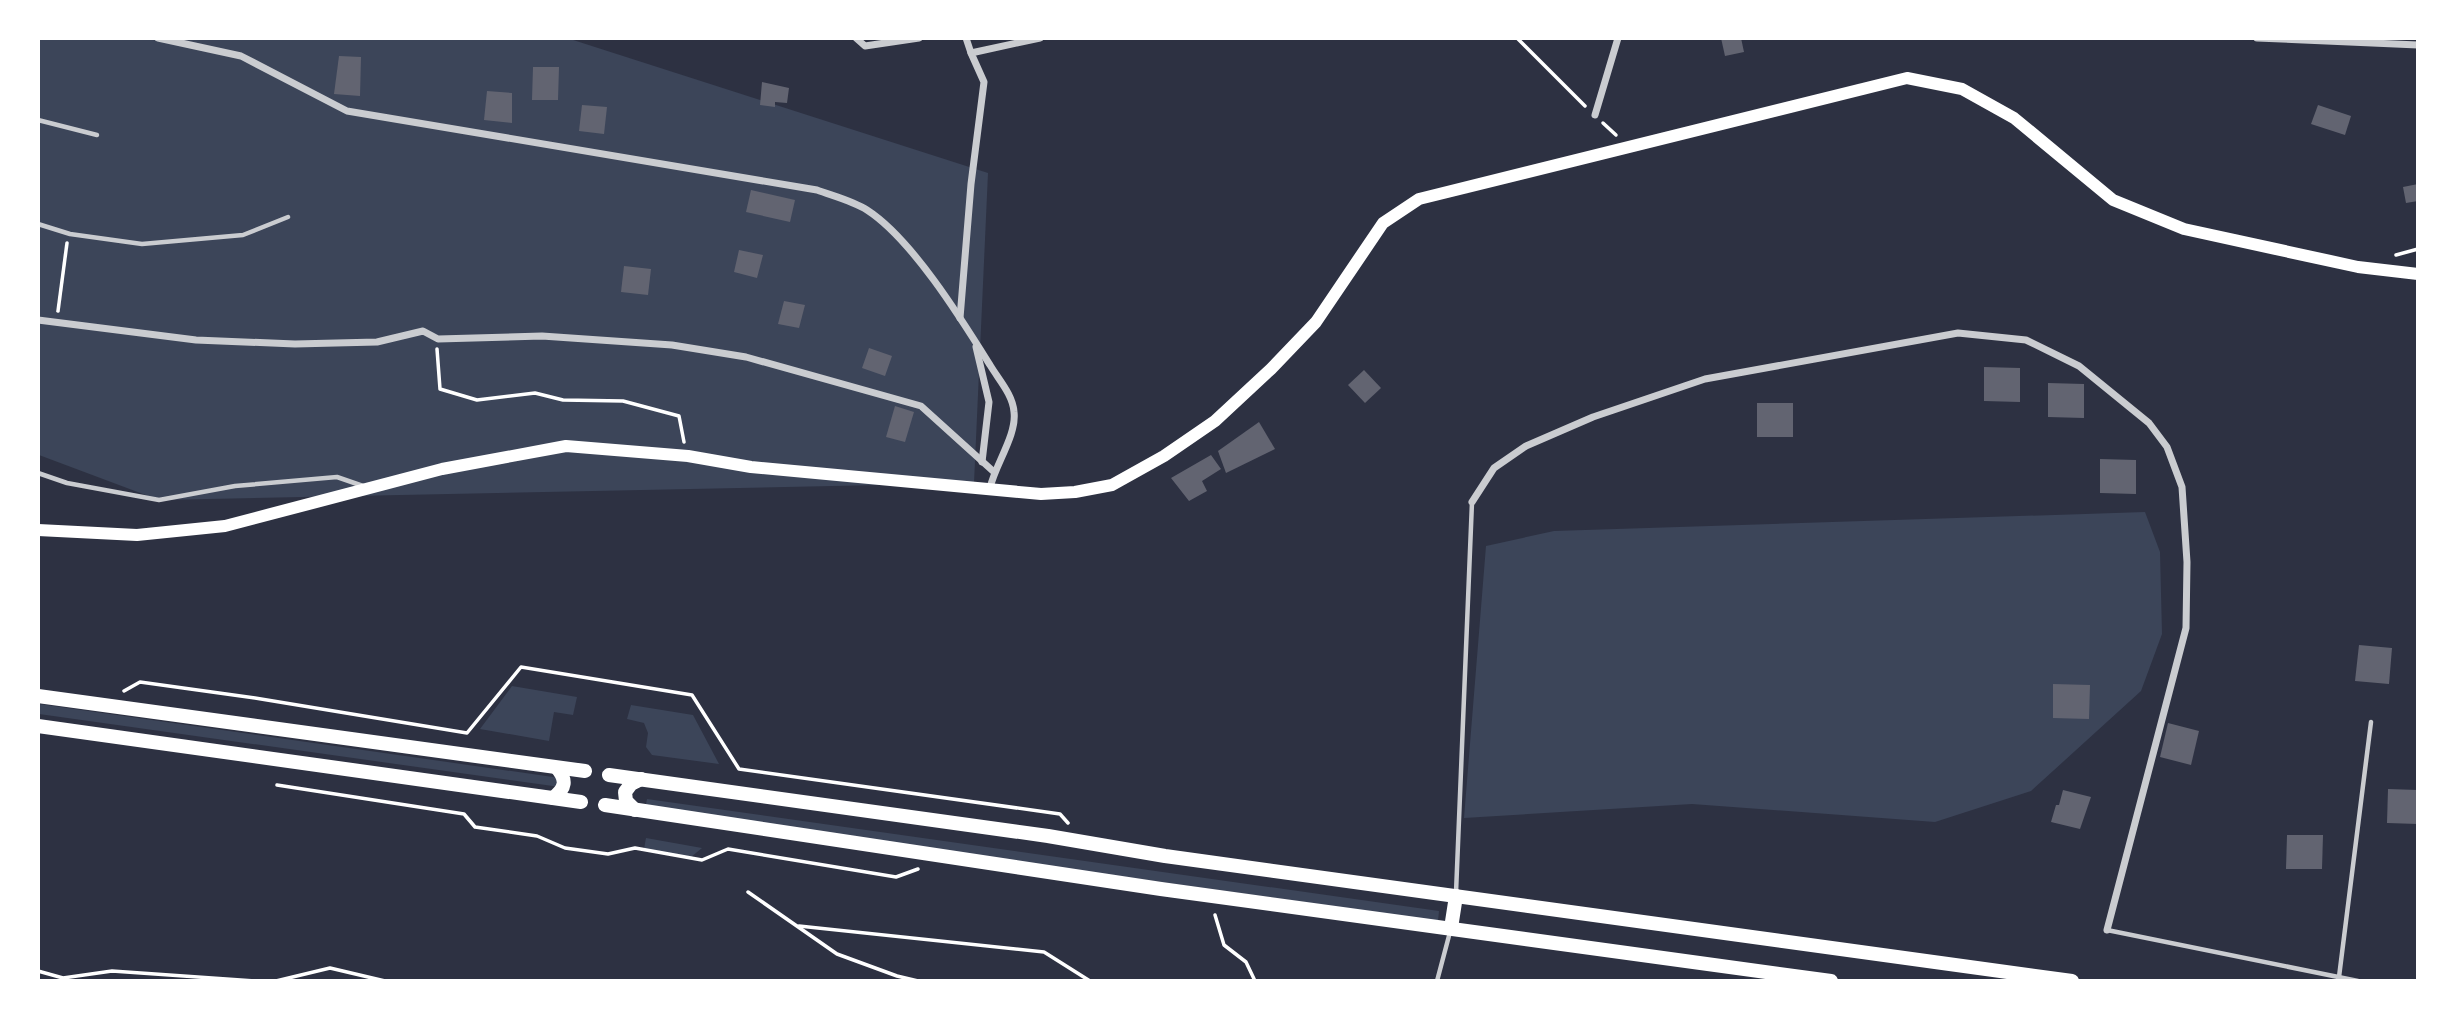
<svg xmlns="http://www.w3.org/2000/svg" width="2456" height="1019" viewBox="0 0 2456 1019" font-family="Raleway,sans-serif">
<style>
.green{fill:#3c4559}
.building{fill:#626471}
.lines{fill:none;stroke-linecap:round;stroke-linejoin:round}
.path{stroke:#fff;stroke-width:3.5}
.service{stroke:#caccd0;stroke-width:4.5}
.minor{stroke:#caccd0;stroke-width:7}
.secondary{stroke:#fff;stroke-width:12}
.primary{stroke:#fff;stroke-width:14}
</style>
<rect width="100%" height="100%" fill="#2d3142"/>
<g class="green">
<path d="M38,39H570L988,173L974,483L159,500L39,455Z"/>
<path d="M2145,512L2160,552L2162,634L2141,691L2031,791L1935,822L1692,804L1464,818L1486,546L1554,531Z"/>
<path d="M512,686L577,697L573,715L554,712L549,741L480,729Z"/>
<path d="M39,704L560,778V787L39,714Z"/>
<path d="M631,705L693,715L719,764L652,755L646,747L648,733L644,723L627,719Z"/>
<path d="M647,799L1439,911L1438,921L645,809Z"/>
<path d="M646,838L702,848L691,857L644,849Z"/>
</g>
<g class="building">
<path d="M1721,38H1741L1744,52L1725,56Z"/>
<path d="M339,56L361,57L360,96L334,94Z"/>
<path d="M533,67H559L558,100H532Z"/>
<path d="M762,82L789,88L787,103L775,102V107L760,105Z"/>
<path d="M487,91L512,93V123L484,120Z"/>
<path d="M582,105L607,107L604,134L579,131Z"/>
<path d="M2318,105L2351,116L2345,135L2311,124Z"/>
<path d="M2418,184V201L2406,203L2403,187Z"/>
<path d="M751,190L795,200L790,222L746,212Z"/>
<path d="M739,250L763,255L757,278L734,272Z"/>
<path d="M624,266L651,269L648,295L621,292Z"/>
<path d="M784,301L805,305L799,328L778,324Z"/>
<path d="M869,348L892,356L885,376L862,368Z"/>
<path d="M1984,367L2020,368V402L1984,401Z"/>
<path d="M1364,370L1381,388L1365,403L1348,385Z"/>
<path d="M2048,383L2084,384V418L2048,417Z"/>
<rect x="1757" y="403" width="36" height="34"/>
<path d="M895,406L914,412L905,442L886,437Z"/>
<path d="M1259,422L1275,449L1226,473L1218,451Z"/>
<path d="M1211,455L1221,469L1202,481L1207,491L1189,501L1171,478Z"/>
<path d="M2100,459L2136,460V494L2100,493Z"/>
<path d="M2359,645L2392,648L2389,684L2355,681Z"/>
<path d="M2053,684L2090,685L2089,719L2053,718Z"/>
<path d="M2168,723L2199,731L2191,765L2160,757Z"/>
<path d="M2388,789L2418,790V824L2387,823Z"/>
<path d="M2063,790L2091,797L2080,829L2051,822L2056,805H2059Z"/>
<path d="M2287,835H2323L2322,869H2286Z"/>
</g>
<g class="lines">
<g class="path">
<path d="M1517,38L1585,106"/>
<path d="M1603,123L1616,135"/>
<path d="M2396,255L2418,249"/>
<path d="M58,311L67,243"/>
<path d="M437,349L440,389L477,400L535,393L563,400L623,401L679,416L684,442"/>
<path d="M124,691L140,682L255,698L467,733L521,667L692,695L739,769L1060,814L1068,823"/>
<path d="M277,785L464,814L475,827L537,836L565,848L608,854L635,848L702,860L728,849L896,877L918,869"/>
<path d="M748,892L837,954L897,976L918,981"/>
<path d="M1215,915L1224,945L1246,962L1255,981"/>
<path d="M799,926L1044,952L1090,981"/>
<path d="M38,971L63,978L112,971L255,981"/>
<path d="M276,981L330,968L385,981"/>
</g>
<g class="service">
<path d="M38,120L97,135"/>
<path d="M38,224L70,234L142,244L243,235L288,217"/>
<path d="M38,473L67,483L159,500L235,486L337,477L363,486"/>
<path d="M1456,893L1472,502"/>
<path d="M2107,930L2358,981"/>
<path d="M2339,977L2371,722"/>
<path d="M1437,981L1450,932"/>
</g>
<g class="minor">
<path d="M158,38L241,56L347,111L817,190C833,196 853,201 867,210C912,239 962,320 990,365C999,380 1013,395 1014,412C1017,435 995,465 990,488"/>
<path d="M856,38L865,46L919,38"/>
<path d="M966,38L971,53"/>
<path d="M2257,38L2418,45"/>
<path d="M1595,115L1618,38"/>
<path d="M960,318L971,184L984,82L971,53L1040,38"/>
<path d="M38,320L196,340L295,344L377,342L423,331L438,339L542,336L672,345L746,357L921,406L994,472"/>
<path d="M976,347L989,402L982,462"/>
<path d="M1472,502L1494,468L1526,446L1593,417L1705,379L1958,333L2026,340L2079,366L2149,423L2167,447L2182,487L2187,562L2186,628L2107,930"/>
</g>
<path class="secondary" d="M38,530L137,535L225,526L442,469L566,446L688,456L751,467L1041,494L1075,492L1112,485L1164,456L1215,421L1271,369L1316,322L1383,223L1419,199L1907,78L1962,89L2014,118L2113,200L2184,229L2358,267L2418,274"/>
<g class="primary">
<path d="M38,696L585,771"/>
<path d="M38,726L581,802"/>
<path d="M609,775L1048,836L1165,856L2072,981"/>
<path d="M553,798C566,788 567,780 557,768"/>
<path d="M605,805L1161,889L1831,981"/>
<path d="M635,810L626,801L625,792L631,784L641,779"/>
<path d="M1451,928L1456,896"/>
</g>
</g>
<rect width="2456" height="1019" fill="none" stroke="#ffffff" stroke-width="80"/>
</svg>
